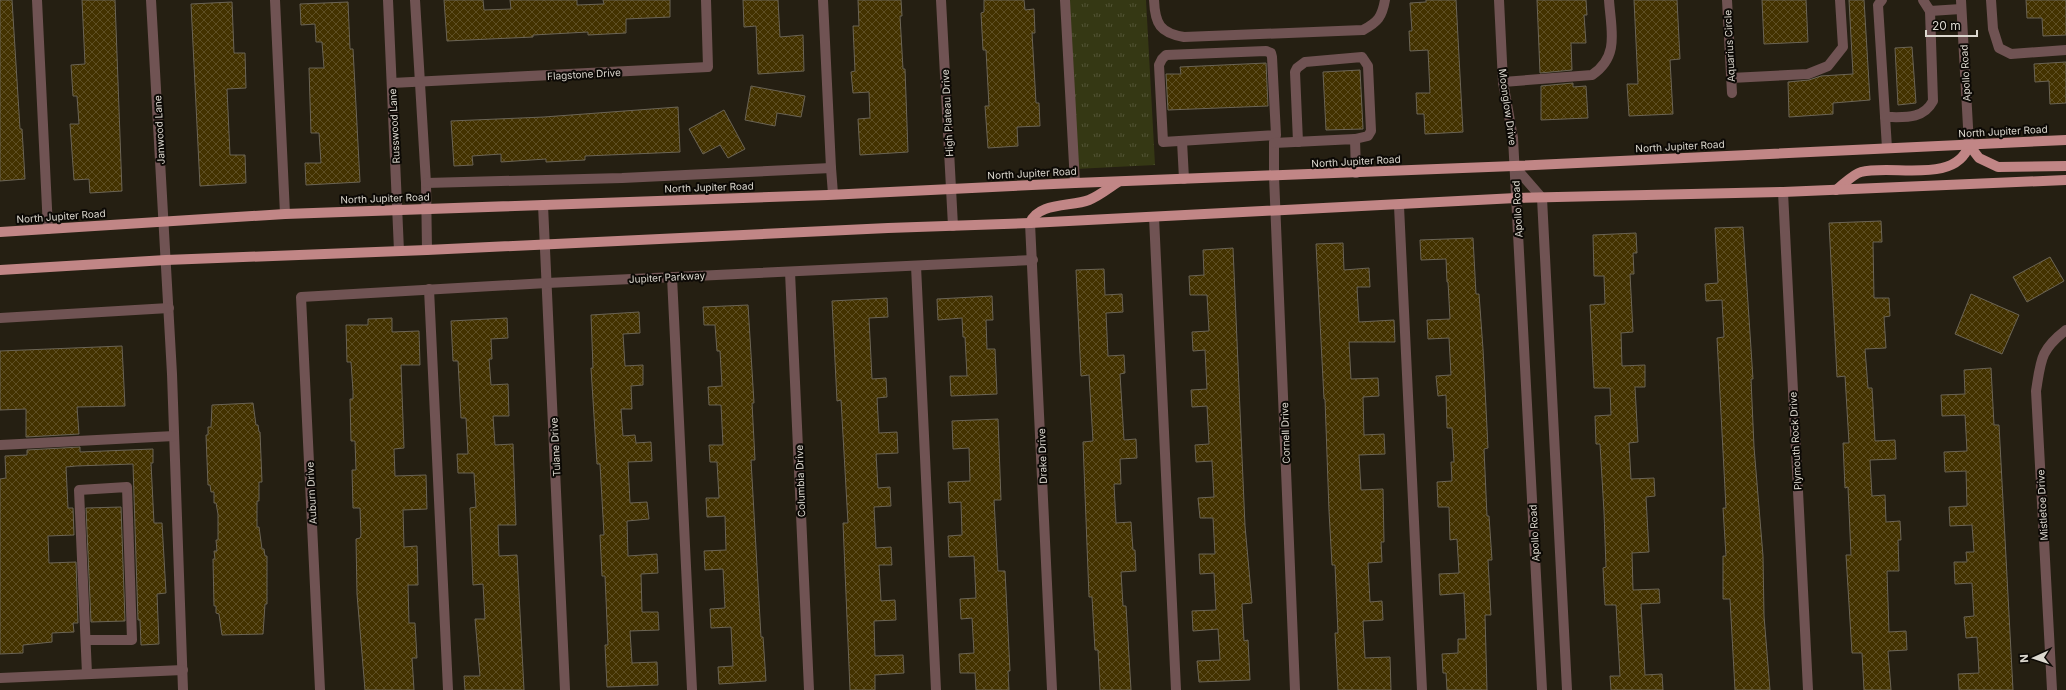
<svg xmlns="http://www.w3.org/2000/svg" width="2066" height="690" viewBox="0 0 2066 690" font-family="Inter,sans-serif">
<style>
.grass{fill:url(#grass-tufts)}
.building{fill:url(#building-cross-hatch);stroke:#6b6455}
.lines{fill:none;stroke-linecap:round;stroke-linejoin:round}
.minor{stroke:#705353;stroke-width:10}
.major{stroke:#c18686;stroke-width:10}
.labels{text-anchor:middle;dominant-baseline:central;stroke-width:4;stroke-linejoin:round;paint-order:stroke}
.street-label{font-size:10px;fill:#dcd8cf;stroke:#0c0905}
</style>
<defs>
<pattern id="grass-tufts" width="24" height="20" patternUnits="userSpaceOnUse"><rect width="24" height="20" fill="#353814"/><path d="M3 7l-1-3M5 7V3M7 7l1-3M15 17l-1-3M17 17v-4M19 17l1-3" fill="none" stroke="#525435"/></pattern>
<pattern id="building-cross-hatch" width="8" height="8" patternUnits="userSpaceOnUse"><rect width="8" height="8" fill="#433200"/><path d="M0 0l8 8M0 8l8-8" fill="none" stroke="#5e4f24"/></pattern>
</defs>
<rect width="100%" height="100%" fill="#251f12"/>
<path class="grass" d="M1066,0H1146L1155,165L1075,169Z"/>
<g class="building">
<path d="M0,0H12L20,129H22L25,179L0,181Z"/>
<path d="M82,0H115L122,191L90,193L89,179L74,180L70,124H79L77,96H73L71,65L85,64Z"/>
<path d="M444,0H483L484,10L511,9L510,0H577V5L604,4L603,0H670V17L626,19V33L588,35V32L533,35V37L447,41Z"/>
<path d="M743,0H778L780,37L803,35L804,71L758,74L756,26L744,27Z"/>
<path d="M858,0H901L902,16H900L903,69H905L908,152L860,155L858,119L870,118L869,92L853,93L851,72L855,71L853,26H859Z"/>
<path d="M984,0H1024L1025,10L1034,9L1035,33H1032L1036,103H1039L1040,126L1017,127L1018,146L988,148L985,106H989L986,50H983L981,13L984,12Z"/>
<path d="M1426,0H1456L1463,132L1425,134L1424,114H1417L1416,93H1430L1428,50L1410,51L1409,31H1412L1410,3L1426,2Z"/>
<path d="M1537,0H1586L1587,15H1584L1586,43H1571L1572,70L1540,73Z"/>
<path d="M1634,0H1677L1680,59L1670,60L1673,114L1629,116L1627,84H1638Z"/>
<path d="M1762,0H1806L1808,42L1764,44Z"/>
<path d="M1849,0H1864L1870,100L1833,103V114L1789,117L1788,82L1809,80L1821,76L1853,74Z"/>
<path d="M2026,0H2066V35L2043,36L2042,18H2027Z"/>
<path d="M232,2L234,53H245L246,88L227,89L230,155H245L246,183L200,186L191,4Z"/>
<path d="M348,2L350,49H353L360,182L306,185L305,163H321L319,133H311L309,68H324L322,42H316L315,24L301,25L300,4Z"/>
<path d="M1912,47L1916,103L1898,105L1895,48Z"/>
<path d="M2066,62V103L2050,104L2049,81L2035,82L2034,64Z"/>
<path d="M1266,63L1268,106L1168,110L1166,74H1181L1180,67Z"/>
<path d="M1360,70L1363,129L1326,130L1323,72Z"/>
<path d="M1573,83V87L1586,86L1588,118L1541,120V86Z"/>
<path d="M751,86L805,96L801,117L777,113L775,126L745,120Z"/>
<path d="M678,107L680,152L585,156V160L546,162V159L501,162V154L472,156L473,165L454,166L451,121L544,117Z"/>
<path d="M724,110L745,149L728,158L720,145L703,154L689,129Z"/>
<path d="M1881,221L1882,242H1873L1874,298H1889L1890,316L1884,317L1886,348L1865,349L1868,388H1872L1875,441L1895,440L1896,459L1870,460L1872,496L1885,495L1886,522L1900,521L1901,540H1898L1899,571H1887L1889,632L1906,631L1907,650L1888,651L1891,690H1864L1862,653H1852L1846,555H1851L1848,487L1845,488L1843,443H1849L1845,376L1837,377L1829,223Z"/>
<path d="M1743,227L1753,379H1751L1754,447L1763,556L1764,616L1770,690H1735L1730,599H1723V556H1726L1723,508H1726L1717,338L1724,337L1722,300L1706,301L1705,284L1718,283L1715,228Z"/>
<path d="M1636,233L1637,253H1633L1634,274H1630L1633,332L1621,333L1622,366L1645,365V387H1635L1638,442L1629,443L1631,479L1654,478L1655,496L1646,497L1649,552L1632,553L1633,590L1659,589L1660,603L1641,604L1645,675L1662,674L1663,690H1611L1610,676H1620L1616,605H1605L1603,568L1606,567L1604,512L1600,444H1596L1595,416L1611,415L1610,388H1594L1590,305L1605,304L1604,276H1594L1593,235Z"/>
<path d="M1473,238L1476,294H1479L1483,349L1488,448L1484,449L1487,516H1489L1492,560H1488L1491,615H1485L1487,690H1447L1446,673H1443L1442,654L1458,653V639H1466L1464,593L1440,595L1439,574L1459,573L1457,539L1450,540L1449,507H1438L1437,482L1452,481L1451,462H1454L1452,428H1447L1446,395L1438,396L1436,376L1451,375L1449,338L1428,339L1427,320L1450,319L1448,282H1447L1446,259L1421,260L1420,240Z"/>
<path d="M1343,243L1344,270L1369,268L1370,287H1357L1359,322L1394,320L1395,342H1349L1351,379L1378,378L1379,396L1363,397L1364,435L1384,434L1385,454L1359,455L1361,490L1383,489L1384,542H1381L1382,562L1368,563L1370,602L1382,601L1383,620L1363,621L1365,658L1390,657L1391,690H1338L1335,633H1338L1335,565H1332L1329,511L1325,399H1324L1316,244Z"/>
<path d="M1233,248L1245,526L1252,603L1242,604L1244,641L1248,640L1250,680L1199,682L1197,661L1220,660L1218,629L1193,631L1192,611L1216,610L1214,573L1200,574L1199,554H1215L1213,518H1200L1198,498L1214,497L1212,461L1196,462L1195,445L1209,444L1207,406L1192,407L1191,390L1207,389L1205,350L1193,351L1192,332L1209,331L1207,295H1190L1189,276L1204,275L1203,250Z"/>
<path d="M2050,257L2064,281L2027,302L2013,277Z"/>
<path d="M1104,269L1105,295L1122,294L1123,312L1106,313L1108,356L1124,355L1125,373L1120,374L1124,440L1136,439L1137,458L1120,459L1121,484H1114L1116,523L1131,522L1133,550H1135L1136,571L1121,572L1123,606H1126L1131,690H1100L1098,650H1095L1092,597H1089L1083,442L1093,441L1089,375L1081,376L1076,270Z"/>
<path d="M1971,294L2019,315L2002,354L1955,334Z"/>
<path d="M992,296L993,320H986L987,349H995L997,394L951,396L950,376H967L965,337H963L962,318L938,320L937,299Z"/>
<path d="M887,298L888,317L869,318L872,379L886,378L887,397L877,398L879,433L897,432L898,453L876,454L878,488L890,487L891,506L874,507L876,548L891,547L892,565H879L881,601L895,600L896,620L874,621L875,656L903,655L904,673L875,675V690H850L843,523H848L841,400L837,401L832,301Z"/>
<path d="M748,305L754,403H752L755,460H751L761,637H763L766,681L719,684L718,667L733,666L731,627L711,628L710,609L725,608L723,569L705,570L704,551L726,550L725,516L707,517L706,498H719L717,462H710L709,445H723L721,405H709L708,387L722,386L720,351H717L715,325H704L703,307Z"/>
<path d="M639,312L640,333L623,334L625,366L643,365V385L631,386L632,409H621L623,436L635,435L636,443L651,442L652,461L628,462L630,503L647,502L649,519L627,521L628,556L657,554L658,573L641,574L642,612H658L659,630L630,631L632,663L657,662L658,685L607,687L605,645H608L605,576H602L600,535H604L600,464H597L591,368H593L591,315Z"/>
<path d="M392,318V332L419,331L420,365H401L404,448L394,449L395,476L426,475L427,509L403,510L404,547L417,546L418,585H408L409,623H415L417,658H412L414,690H365L357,594L356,539L360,538L361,535L360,508H353L352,470H356L355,441H351L350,399H353V391L351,362H347L346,325H368V319Z"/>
<path d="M507,318L508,338L491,339L492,359H489L491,385L508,384L509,416H493L495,445L513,444L516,525H498L499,556L517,555L524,690H465L464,676H480L475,619H485L483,584L473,585L470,508L476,507L474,473H458L457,454H468L466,418H461L458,361H453L451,321Z"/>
<path d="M122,346L125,406L77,407L79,434L26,437V409L0,410V351Z"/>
<path d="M1991,368L1994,425H1999L2013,690H1959L1958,674L1979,673L1977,637L1966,638L1964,617L1974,616L1972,583L1955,584L1954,562H1967L1966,552H1974L1972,525L1950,526L1949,507L1967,506L1966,471L1945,472L1944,452L1967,451L1965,415L1942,416L1941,395L1965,394L1964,370Z"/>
<path d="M253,403L256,425H258L259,432H260L262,482H259V501H257V527H259L262,549H264L265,556H267V604H265L263,634L222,635L219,614L216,613V606H214L213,559H215L214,551H217L216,540H218V514L216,503H214V492H211L210,485H208L206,435H208V427H211L212,405Z"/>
<path d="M998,419L1001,500H994L998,571H1005L1010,671H1008L1009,690H976L975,673H960L959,654L974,653L972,618L961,619L960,599L976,598L974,556L949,557L948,536L962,535L961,502L949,503L948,482L970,481L969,448L953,449L952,421Z"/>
<path d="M80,447V452L153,449V463H151L154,523H162L166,593L157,594L159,644L141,645L140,620H138L133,464L76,466L66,467L68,508H73L74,535L48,536L49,563L76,562L78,623H73L74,632L52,633V642L23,645V653L0,654V479L6,478L5,456L27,455V450Z"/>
<path d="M121,507L125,621L91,622L86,508Z"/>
</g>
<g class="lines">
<g class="minor">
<path d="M37,0L48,229"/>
<path d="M151,0L172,374L183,690"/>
<path d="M275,0L285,214"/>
<path d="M388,0L399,251"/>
<path d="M415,0L426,183L427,250"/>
<path d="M941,0L953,226"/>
<path d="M1065,0L1075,183"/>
<path d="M1154,0C1155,24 1160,33 1184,37L1363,30C1378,22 1382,17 1385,0"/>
<path d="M1499,0L1503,82L1513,138L1542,690"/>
<path d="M1727,0L1732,93"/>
<path d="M1882,0L1878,5L1887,148"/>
<path d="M1923,0L1930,11L1961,9"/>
<path d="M1961,0L1969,145"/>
<path d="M1991,0L1993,29L1999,48L2011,54L2066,50"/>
<path d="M1731,78L1808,74L1828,66L1843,47L1840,0"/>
<path d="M1503,82L1592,75C1620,56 1611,30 1609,0"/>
<path d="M392,83L708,67L706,0"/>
<path d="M1885,117C1904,117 1923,120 1933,101L1930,11"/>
<path d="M1276,135L1163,142L1159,65L1162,59L1166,55L1266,51L1271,53L1272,57L1276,135L1274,143V176L1295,690"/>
<path d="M1182,141L1184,179"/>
<path d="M1298,142L1295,72L1297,68L1305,62L1362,57L1368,66L1371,131L1368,136L1355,139"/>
<path d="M1274,143L1355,139L1356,173"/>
<path d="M1514,166L1542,198L1567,690"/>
<path d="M831,168L833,194"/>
<path d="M426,183L622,178L831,168L823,0"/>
<path d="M1783,192L1808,690"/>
<path d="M543,205L565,690"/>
<path d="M1399,206L1422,690"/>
<path d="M1154,217L1176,690"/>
<path d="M1030,223L1052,690"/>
<path d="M916,266L936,690"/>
<path d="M790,272L809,690"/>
<path d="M672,277L692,690"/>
<path d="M429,289L448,690"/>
<path d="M0,318L169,308"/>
<path d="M0,445L174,436"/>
<path d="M86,640H132L127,487L79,490L87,674"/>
<path d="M0,678L183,670"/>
<path d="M320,690L301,297L547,283L1033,260"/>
<path d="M2052,690L2036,391C2041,360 2040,350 2066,330"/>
</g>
<g class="major">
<path d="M1969,145L1979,158L1998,167L2066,166"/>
<path d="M1836,190C1843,185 1853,174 1861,172C1893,164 1956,185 1969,145"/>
<path d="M1030,223C1038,202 1071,207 1089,200C1099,196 1109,188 1118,182"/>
<path d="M0,232L285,214L828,195L1075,183L1514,166L2066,140"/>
<path d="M0,270L166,260L427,250L888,228L1030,223L1516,198L1783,192L2066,180"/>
</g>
</g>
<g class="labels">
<g class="street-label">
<text transform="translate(1729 46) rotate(-93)">Aquarius Circle</text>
<text transform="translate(1965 73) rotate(-93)">Apollo Road</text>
<text transform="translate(584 74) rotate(-3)">Flagstone Drive</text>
<text transform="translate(1508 107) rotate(82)">Moonglow Drive</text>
<text transform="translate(947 113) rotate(-93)">High Plateau Drive</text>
<text transform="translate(394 126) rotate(-93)">Russwood Lane</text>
<text transform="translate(159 130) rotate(-93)">Janwood Lane</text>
<text transform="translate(2003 131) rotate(-3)">North Jupiter Road</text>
<text transform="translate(1680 146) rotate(-3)">North Jupiter Road</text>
<text transform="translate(1356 161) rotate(-3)">North Jupiter Road</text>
<text transform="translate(1032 173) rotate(-3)">North Jupiter Road</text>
<text transform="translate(709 187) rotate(-2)">North Jupiter Road</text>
<text transform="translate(385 198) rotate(-2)">North Jupiter Road</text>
<text transform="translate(1517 209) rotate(-93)">Apollo Road</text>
<text transform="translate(61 216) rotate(-4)">North Jupiter Road</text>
<text transform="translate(667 277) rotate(-3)">Jupiter Parkway</text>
<text transform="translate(1285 433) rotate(-92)">Cornell Drive</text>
<text transform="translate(1795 441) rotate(-93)">Plymouth Rock Drive</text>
<text transform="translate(555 447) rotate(-93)">Tulane Drive</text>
<text transform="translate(1042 456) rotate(-92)">Drake Drive</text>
<text transform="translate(800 481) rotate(-92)">Columbia Drive</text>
<text transform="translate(311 493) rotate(-93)">Auburn Drive</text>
<text transform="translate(2042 505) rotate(-93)">Mistletoe Drive</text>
<text transform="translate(1534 533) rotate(-93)">Apollo Road</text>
</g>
</g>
<g transform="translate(2034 658) rotate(267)" stroke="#0c0905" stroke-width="3" paint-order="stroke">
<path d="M0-3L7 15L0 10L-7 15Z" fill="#dcd8cf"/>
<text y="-6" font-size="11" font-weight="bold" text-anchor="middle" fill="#dcd8cf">N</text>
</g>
<path d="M1926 30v6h51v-6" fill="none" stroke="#dcd8cf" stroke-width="2"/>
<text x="1932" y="30" font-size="12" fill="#dcd8cf" stroke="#0c0905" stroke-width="3" paint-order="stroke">20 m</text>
</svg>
